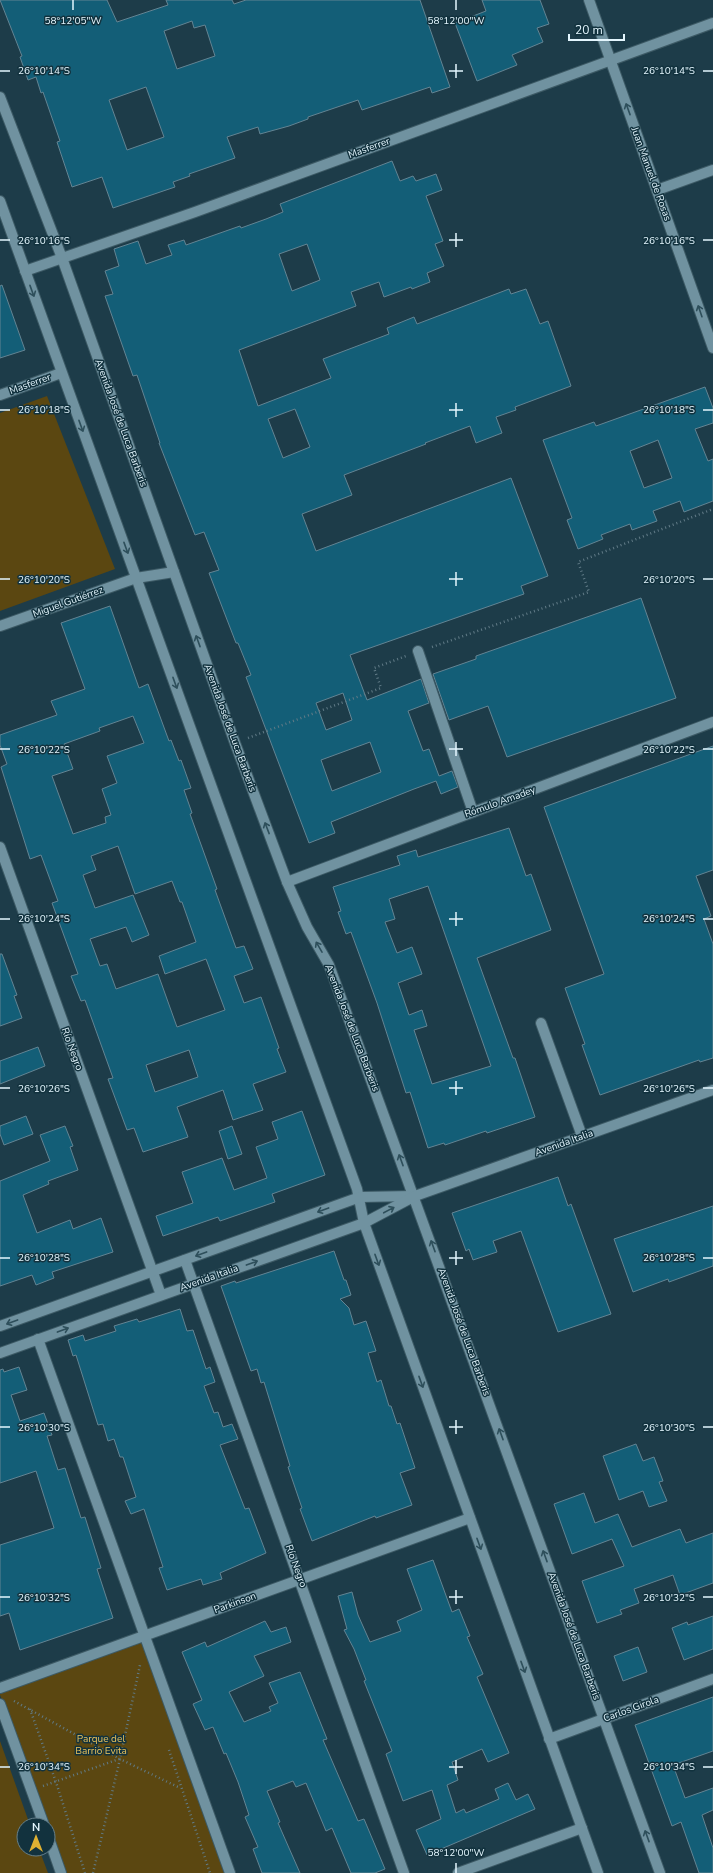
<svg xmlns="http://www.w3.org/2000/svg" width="713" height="1873" viewBox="0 0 713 1873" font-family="'Nunito Sans',sans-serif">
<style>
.green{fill:#5b4711}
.building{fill:#135e77;stroke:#638493;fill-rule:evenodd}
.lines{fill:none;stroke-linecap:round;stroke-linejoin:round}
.service-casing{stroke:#3d5a65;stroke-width:12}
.minor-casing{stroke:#3d5a65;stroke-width:12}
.secondary-casing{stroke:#3d5a65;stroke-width:12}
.path{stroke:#617b87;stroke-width:2.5;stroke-dasharray:1 3;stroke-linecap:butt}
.service{stroke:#7092a0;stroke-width:10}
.minor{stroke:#7092a0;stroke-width:10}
.secondary{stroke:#7092a0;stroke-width:10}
.oneway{stroke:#2e4f5b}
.ticks{fill:none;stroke:#e4f6fe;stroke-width:1.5}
.labels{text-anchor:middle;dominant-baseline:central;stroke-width:3;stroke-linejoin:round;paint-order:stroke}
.street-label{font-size:10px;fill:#e4f6fe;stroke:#12323e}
.park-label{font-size:10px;fill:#ebc35c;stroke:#12323e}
.ticks-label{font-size:10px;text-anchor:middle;fill:#e4f6fe;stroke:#12323e;stroke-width:3;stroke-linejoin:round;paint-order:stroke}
</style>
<rect width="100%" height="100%" fill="#1d3c49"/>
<g class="green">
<path d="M47,396L115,569L0,611V413Z"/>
<path d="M145,1638L226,1873H67L0,1695V1691Z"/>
<path d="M0,1741L30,1825H24V1849H39L48,1873H0Z"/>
</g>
<g class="building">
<path d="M0,0H107L117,22L168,5L166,0H232L234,4L246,0H420L450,87L432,93L430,87L362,110L358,100L308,117V119L289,126L260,134L258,127L227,137L235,158L189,174L190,176L173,182L175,187L113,208L102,177L72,187L57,142L60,141L43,92L41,93L36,77L28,80L20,57L22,56ZM192,21L194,28L205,25L215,56L177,69L164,31ZM146,87L164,137L127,150L109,100Z"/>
<path d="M482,0H540L549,24L537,28L543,42L512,55L517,65L477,81L455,23L486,11Z"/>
<path d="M392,161L400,181L413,176L416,181L436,174L442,190L426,196L443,241L435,244L444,266L427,273L430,282L412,289L411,287L384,297L379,282L351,292L356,306L239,350L258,406L331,378L323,359L389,334L387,328L414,317L417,324L509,289L511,294L526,289L540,324L548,321L571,386L515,407L516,410L496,417L502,433L476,443L470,426L425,443L426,444L344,475L352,495L302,514L316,551L511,478L548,576L521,586L524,594L350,655L367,700L421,679L429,703L408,711L423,751L429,749L439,776L452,771L458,787L441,794L436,781L414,789L331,822L335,833L309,843L246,677L251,675L238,643H236L209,573L219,570L204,532L195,535L159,443H160L137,375L133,376L105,296L113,294L105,271L119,266L114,249L138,241L146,264L172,255L168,245L184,240L186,245L240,226L241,228L266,219L283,212L280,204ZM307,244L320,280L292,291L279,254ZM295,409L310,447L283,458L268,419ZM343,693L352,720L326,730L316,703ZM370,742L381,772L332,791L321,760Z"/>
<path d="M2,285L25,350L0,358V286Z"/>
<path d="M705,387L713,408V423L695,429L708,461L713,459V501L684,512L680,501L653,511L657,521L632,530L630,524L601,535L603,539L578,549L567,520L572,518L543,440L594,422L596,426ZM658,440L672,478L644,488L630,451Z"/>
<path d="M641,598L676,698L507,757L488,706L449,720L433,674L476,659V656Z"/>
<path d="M110,606L139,688L148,684L169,741L171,740L179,761L181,760L191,788L184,790L192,813L190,814L217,889L215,890L236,948L244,946L253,969L234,976L244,1003L261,997L279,1048L277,1049L286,1072L253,1084L263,1110L233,1120L223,1090L177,1107L188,1137L143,1152L134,1128L127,1130L108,1079L113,1078L85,1000L81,1001L71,976L78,974L52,903L58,901L41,855L30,859L1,767L7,764L0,745V735L57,715L51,701L85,689L61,623ZM133,716L144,743L107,756L117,783L102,789L111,815L105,817L106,823L73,834L52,776L73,769L64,744L100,731L99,728ZM118,846L135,894L172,881L180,902H182L196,942L159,956L165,974L206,959L225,1010L177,1027L158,974L116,989L107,964L100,966L90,939L126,927L132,942L149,935L133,895L95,908L83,875L96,870L91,856ZM189,1050L198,1077L155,1092L146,1065Z"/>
<path d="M713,746V870L696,876L711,916L704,919L713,944V1058L700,1062L699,1060L600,1095L582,1045L585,1044L565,988L604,974L544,807Z"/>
<path d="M509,828L526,876L531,874L551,930L477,958L513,1058H515L535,1117L487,1133L486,1131L445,1145L444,1143L428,1148L410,1092L406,1093L377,1003L351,932L346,934L338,912L341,911L333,887L400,865L397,856L416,850L418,857ZM428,886L491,1066L432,1084L414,1030L427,1026L422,1010L409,1015L398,983L422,974L412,947L397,953L385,922L395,919L389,899Z"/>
<path d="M0,954H2L17,995L14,996L22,1018L0,1026Z"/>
<path d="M38,1047L45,1066L0,1084V1061Z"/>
<path d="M302,1111L325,1175L272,1194L275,1202L220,1221L218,1217L163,1236L156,1216L193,1203L182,1172L222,1158L234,1190L267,1178L256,1147L278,1139L272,1122Z"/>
<path d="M26,1116L33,1134L4,1145L0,1134V1126Z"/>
<path d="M65,1126L73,1146L70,1147L78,1170L48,1181L49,1184L23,1195L37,1233L70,1220L73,1229L101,1218L113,1252L52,1272L54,1278L36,1285L32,1275L0,1286V1181L50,1161L40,1135Z"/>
<path d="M232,1126L242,1154L228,1159L219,1131Z"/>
<path d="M558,1177L568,1206L571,1204L611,1314L558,1332L521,1231L493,1241L497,1252L473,1260L469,1249L466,1251L452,1213Z"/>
<path d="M713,1206V1266L669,1282L668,1279L633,1292L614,1239Z"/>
<path d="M334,1251L344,1280H346L351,1295L340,1299L349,1308L354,1325L366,1321L376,1351L368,1353L377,1382L381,1380L389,1406H391L397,1424L400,1423L415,1468L400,1473L412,1505L376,1518L375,1516L312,1541L300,1509L302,1508L288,1467L290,1466L264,1382L261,1383L257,1369L251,1371L221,1286L235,1281L236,1283Z"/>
<path d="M180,1309L187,1331L193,1330L206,1369L210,1367L215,1382L204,1386L214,1413L218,1412L223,1427L232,1424L238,1439L220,1445L245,1509L249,1508L266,1553L220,1573L222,1579L203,1585L201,1579L167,1590L159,1568L163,1567L144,1509L131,1514L125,1501L136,1497L123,1457H120L114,1439L108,1441L103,1424L98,1425L76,1355L73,1356L68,1340L83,1335L85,1341L116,1331L114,1326L137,1319L139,1322Z"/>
<path d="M19,1367L27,1390L11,1395L20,1421L44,1413L52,1435L47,1436L58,1470L65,1468L81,1518L85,1517L101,1568L97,1569L113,1618L20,1650L9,1613L0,1616V1545L54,1528L36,1471L0,1483V1370L3,1369L4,1372Z"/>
<path d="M636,1444L643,1461L654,1457L663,1481L659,1482L667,1501L649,1507L643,1491L619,1500L603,1456Z"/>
<path d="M584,1493L595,1523L618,1514L632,1547L680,1529L686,1543L713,1533V1583L680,1595L673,1575L634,1589L639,1603L620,1610L622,1614L597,1623L582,1581L624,1566L612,1539L572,1554L554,1504Z"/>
<path d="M433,1560L452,1612L459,1609L470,1636L467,1637L483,1674L477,1677L509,1753L488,1762L482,1749L452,1762L458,1780L447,1785L456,1813L464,1809L466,1813L499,1799L495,1789L508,1783L516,1800L528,1794L535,1809L427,1855L416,1830L441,1819L432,1790L403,1801L386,1754L392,1751L364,1681L366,1680L354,1649L344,1630L347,1629L338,1596L352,1592L358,1615L370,1642L401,1631L397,1621L422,1610L407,1569Z"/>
<path d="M713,1616V1649L684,1660L672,1628L687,1622L688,1625Z"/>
<path d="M265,1621L271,1632L286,1627L291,1642L254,1656L264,1676L229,1692L244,1722L271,1711L269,1707L278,1703L269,1683L300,1672L327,1739L323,1740L358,1821L364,1819L385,1869L375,1873H351L332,1828L326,1831L306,1783L296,1787L293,1781L267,1791L280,1822L278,1823L300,1873H262L253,1849L258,1847L245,1817L249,1815L238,1782L226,1753L224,1754L213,1727L205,1730L193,1704L202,1700L182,1652L205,1642L207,1647Z"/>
<path d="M638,1647L647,1672L623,1681L614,1656Z"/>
<path d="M713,1697V1751L673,1765L685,1798L713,1788V1810L702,1815L713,1848V1873H699L681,1822L672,1826L635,1725Z"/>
</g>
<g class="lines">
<g class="service-casing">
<g id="service">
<path d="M657,190L713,170"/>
<path d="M418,651L473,812"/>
<path d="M541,1023L582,1136"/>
</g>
</g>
<g class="minor-casing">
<g id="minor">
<path d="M589,0L713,348"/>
<path d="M25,271L195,212L713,23"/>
<path d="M0,395L61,373"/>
<path d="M0,626L136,578L174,572"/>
<path d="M0,847L161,1295"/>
<path d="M287,882L713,722"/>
<path d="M185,1260L404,1873"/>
<path d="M38,1339L230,1873"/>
<path d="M0,1688L470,1518"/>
<path d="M0,1704L44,1825"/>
<path d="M549,1739L713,1679"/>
<path d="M48,1836L61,1873"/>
<path d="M458,1873L582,1828"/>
</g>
</g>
<g class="secondary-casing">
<g id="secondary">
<path d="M0,97L62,258L235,743L287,882L307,927L329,965L660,1873"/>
<path d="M0,201L357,1189L364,1223L598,1873"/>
<path d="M0,1326L360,1197L413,1196"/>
<path d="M0,1353L364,1223L415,1196L713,1090"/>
</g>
</g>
<g class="path">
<path d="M432,647L589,592L578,562L713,509"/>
<path d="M248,738L381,688L374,668L406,656"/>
<path d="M14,1701L120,1759L180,1788"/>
<path d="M30,1709L56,1782L85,1873"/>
<path d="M169,1750L210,1873"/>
<path d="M43,1786L119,1759"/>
<path d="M93,1873L120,1759L140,1665"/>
</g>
<use href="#service" class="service"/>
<use href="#minor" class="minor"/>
<use href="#secondary" class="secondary"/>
</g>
<defs><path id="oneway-shaft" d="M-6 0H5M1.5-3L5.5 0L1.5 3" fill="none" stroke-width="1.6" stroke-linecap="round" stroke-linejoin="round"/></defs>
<g class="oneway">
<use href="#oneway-shaft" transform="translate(628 109) rotate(-110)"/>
<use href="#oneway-shaft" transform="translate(32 291) rotate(70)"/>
<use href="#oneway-shaft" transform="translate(700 311) rotate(-109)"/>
<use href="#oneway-shaft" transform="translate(81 426) rotate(70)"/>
<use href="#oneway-shaft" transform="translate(126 548) rotate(70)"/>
<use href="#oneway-shaft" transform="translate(198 641) rotate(-110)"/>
<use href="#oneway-shaft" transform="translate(175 683) rotate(70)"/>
<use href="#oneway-shaft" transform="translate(267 828) rotate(-111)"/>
<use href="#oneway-shaft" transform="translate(319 947) rotate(-120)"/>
<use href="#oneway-shaft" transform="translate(401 1160) rotate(-110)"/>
<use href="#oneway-shaft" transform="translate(323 1210) rotate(160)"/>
<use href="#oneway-shaft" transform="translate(389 1210) rotate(-28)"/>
<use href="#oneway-shaft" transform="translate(433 1246) rotate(-110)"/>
<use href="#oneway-shaft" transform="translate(201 1254) rotate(160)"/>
<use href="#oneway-shaft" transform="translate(377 1260) rotate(70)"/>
<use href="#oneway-shaft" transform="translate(252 1263) rotate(-20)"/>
<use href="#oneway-shaft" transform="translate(12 1322) rotate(160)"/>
<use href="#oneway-shaft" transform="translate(63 1330) rotate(-20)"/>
<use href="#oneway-shaft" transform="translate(421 1382) rotate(70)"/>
<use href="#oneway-shaft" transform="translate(501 1434) rotate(-110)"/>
<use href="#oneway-shaft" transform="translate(479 1544) rotate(70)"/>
<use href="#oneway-shaft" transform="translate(545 1556) rotate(-110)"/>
<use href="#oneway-shaft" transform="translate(523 1667) rotate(70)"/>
<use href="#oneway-shaft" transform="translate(647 1836) rotate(-110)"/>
</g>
<path class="ticks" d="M73,0V10M456,0V10M456,64V78M0,71H10M449,71H463M703,71H713M456,233V247M0,240H10M449,240H463M703,240H713M456,403V417M0,410H10M449,410H463M703,410H713M456,572V586M0,579H10M449,579H463M703,579H713M456,742V756M0,749H10M449,749H463M703,749H713M456,912V926M0,919H10M449,919H463M703,919H713M456,1081V1095M0,1088H10M449,1088H463M703,1088H713M456,1251V1265M0,1258H10M449,1258H463M703,1258H713M456,1420V1434M0,1427H10M449,1427H463M703,1427H713M456,1590V1604M0,1597H10M449,1597H463M703,1597H713M456,1760V1774M0,1767H10M449,1767H463M703,1767H713M456,1863V1873"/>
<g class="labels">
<g class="street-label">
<text transform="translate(369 148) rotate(-20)">Masferrer</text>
<text transform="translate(651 174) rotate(70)">Juan Manuel de Rosas</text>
<text transform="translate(30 384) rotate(-20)">Masferrer</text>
<text transform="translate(121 423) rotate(70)">Avenida José de Luca Barberis</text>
<text transform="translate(68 602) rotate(-20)">Miguel Gutiérrez</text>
<text transform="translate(230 728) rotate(70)">Avenida José de Luca Barberis</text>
<text transform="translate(500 802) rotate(-20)">Rómulo Amadey</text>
<text transform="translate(352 1028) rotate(69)">Avenida José de Luca Barberis</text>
<text transform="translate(72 1049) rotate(70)">Río Negro</text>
<text transform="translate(564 1143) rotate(-20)">Avenida Italia</text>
<text transform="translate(209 1278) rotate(-20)">Avenida Italia</text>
<text transform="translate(464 1332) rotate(70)">Avenida José de Luca Barberis</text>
<text transform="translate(296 1566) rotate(70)">Río Negro</text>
<text transform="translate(235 1603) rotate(-20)">Parkinson</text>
<text transform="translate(574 1636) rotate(70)">Avenida José de Luca Barberis</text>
<text transform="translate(631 1709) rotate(-20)">Carlos Girola</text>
</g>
<g class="park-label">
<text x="101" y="1739">Parque del<tspan x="101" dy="12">Barrio Evita</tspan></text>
</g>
</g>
<g class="ticks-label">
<text x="73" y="24">58°12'05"W</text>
<text x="456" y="24">58°12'00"W</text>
<text x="44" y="74">26°10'14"S</text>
<text x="669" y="74">26°10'14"S</text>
<text x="44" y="244">26°10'16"S</text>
<text x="669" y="244">26°10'16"S</text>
<text x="44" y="413">26°10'18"S</text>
<text x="669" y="413">26°10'18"S</text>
<text x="44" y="583">26°10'20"S</text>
<text x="669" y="583">26°10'20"S</text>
<text x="44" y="753">26°10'22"S</text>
<text x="669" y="753">26°10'22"S</text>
<text x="44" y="922">26°10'24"S</text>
<text x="669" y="922">26°10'24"S</text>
<text x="44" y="1092">26°10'26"S</text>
<text x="669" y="1092">26°10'26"S</text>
<text x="44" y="1261">26°10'28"S</text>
<text x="669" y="1261">26°10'28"S</text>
<text x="44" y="1431">26°10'30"S</text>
<text x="669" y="1431">26°10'30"S</text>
<text x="44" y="1601">26°10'32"S</text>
<text x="669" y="1601">26°10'32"S</text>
<text x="44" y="1770">26°10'34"S</text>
<text x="669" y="1770">26°10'34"S</text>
<text x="456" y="1856">58°12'00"W</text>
</g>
<g transform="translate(36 1837)"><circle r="19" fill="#12323e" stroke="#66808b"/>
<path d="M0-3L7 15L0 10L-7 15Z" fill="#deb133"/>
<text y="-6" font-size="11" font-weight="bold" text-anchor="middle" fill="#e4f6fe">N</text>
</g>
<path d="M569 34v6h55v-6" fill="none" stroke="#e4f6fe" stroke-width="2"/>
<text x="575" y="34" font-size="12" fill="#e4f6fe" stroke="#12323e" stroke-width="3" paint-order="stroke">20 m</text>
</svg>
